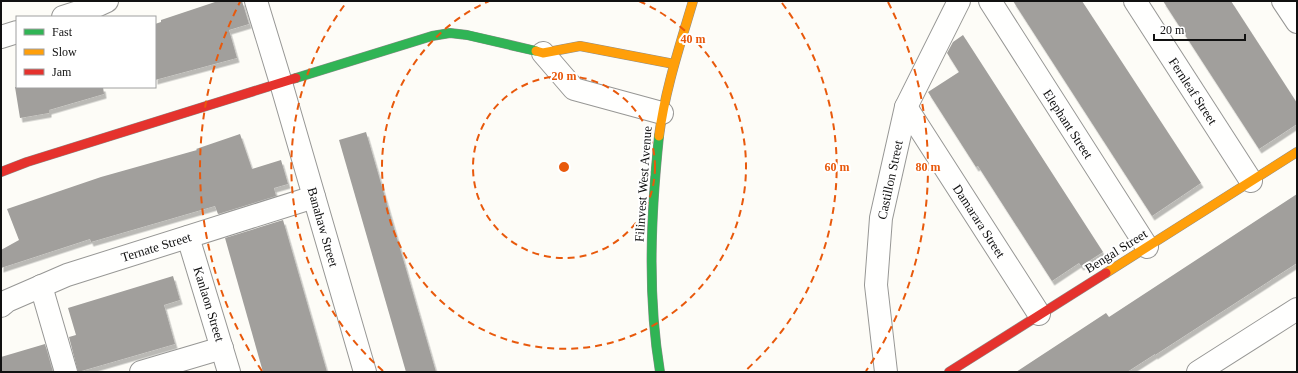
<svg xmlns="http://www.w3.org/2000/svg" width="1298" height="373" viewBox="0 0 1298 373" font-family="Georgia,serif">
<style>
.building{fill:#a19f9c;filter:url(#shadow)}
.lines{fill:none;stroke-linecap:round;stroke-linejoin:round}
.street-casing{stroke:#979795;stroke-width:24}
.fast-casing{stroke:#8e8d8b;stroke-width:10}
.slow-casing{stroke:#8e8d8b;stroke-width:10}
.jam-casing{stroke:#8e8d8b;stroke-width:10}
.street{stroke:#fffffe;stroke-width:22}
.fast{stroke:#30b455;stroke-width:9}
.slow{stroke:#ff9f0a;stroke-width:9}
.jam{stroke:#e5322d;stroke-width:9}
.ring{fill:none;stroke:#e8590c;stroke-width:2;stroke-dasharray:7 5}
.labels{text-anchor:middle;dominant-baseline:central;stroke-width:4;stroke-linejoin:round;paint-order:stroke}
.street-label{font-size:13px;fill:#111;stroke:#fff}
.centre{fill:#e8590c;stroke:#fff;stroke-width:2}
.ring-label{font-size:12px;text-anchor:middle;font-weight:bold;fill:#e8590c;stroke:#fff;stroke-width:4;stroke-linejoin:round;paint-order:stroke}
</style>
<defs>
<filter id="shadow"><feDropShadow dx="2.5" dy="4.5" stdDeviation="0" flood-color="#0004"/></filter>
</defs>
<rect width="100%" height="100%" fill="#fdfcf7"/>
<g class="building">
<path d="M218,1H242L249,24L229,30L237,58L155,80V24L161,22V20Z"/>
<path d="M1013,1H1082L1201,183L1152,216Z"/>
<path d="M1163,1H1231L1297,103V124L1259,149Z"/>
<path d="M963,35L1103,252L1081,266L1079,263L1052,281L978,166L976,167L928,92L959,72L947,53L953,42Z"/>
<path d="M15,87H103L104,94L49,110V113L20,118Z"/>
<path d="M366,132L436,372H406L339,140Z"/>
<path d="M240,134L252,169L281,160L288,184L274,188L276,196L218,214L215,206L91,242L90,239L1,268V250L19,240L7,209L101,177L197,150L196,149Z"/>
<path d="M1297,194V263L1155,355V354L1127,372H1016L1106,313L1109,317Z"/>
<path d="M283,220L327,372H263L225,238Z"/>
<path d="M173,276L180,300L164,305L175,344L78,372L69,337L76,335L68,308Z"/>
<path d="M45,344L53,372H1V357Z"/>
</g>
<g class="lines">
<g class="street-casing">
<g id="street">
<path d="M256,1L281,83L365,372"/>
<path d="M990,1L1147,247"/>
<path d="M1135,1L1251,181"/>
<path d="M1283,1L1297,22"/>
<path d="M63,17L94,7L107,1"/>
<path d="M1,37L17,32"/>
<path d="M543,53L574,89L662,113"/>
<path d="M906,107L1039,314"/>
<path d="M188,237L229,372"/>
<path d="M41,286L66,372"/>
<path d="M1,306L7,301L67,275L314,197"/>
<path d="M141,372L222,348"/>
<path d="M886,372L876,285L881,218L906,107L959,1"/>
<path d="M1198,372L1297,309"/>
</g>
</g>
<g class="fast-casing">
<g id="fast">
<path d="M296,78L432,36L450,33L467,35L536,51"/>
<path d="M659,136C651,214 647,294 660,372"/>
</g>
</g>
<g class="slow-casing">
<g id="slow">
<path d="M536,51L543,53L580,46L674,64"/>
<path d="M659,136C665,90 680,45 693,1"/>
<path d="M1106,273L1297,152"/>
</g>
</g>
<g class="jam-casing">
<g id="jam">
<path d="M1,172L27,162L296,78"/>
<path d="M949,372L1106,273"/>
</g>
</g>
<use href="#street" class="street"/>
<use href="#fast" class="fast"/>
<use href="#slow" class="slow"/>
<use href="#jam" class="jam"/>
</g>
<g class="ring">
<circle cx="564" cy="167" r="91"/>
<path d="M639 1A182 182 0 1 1 489 1"/>
<path d="M383 371A273 273 0 0 1 346 3M782 3A273 273 0 0 1 745 371"/>
<path d="M262 371A364 364 0 0 1 240 2M888 2A364 364 0 0 1 866 371"/>
</g>
<g class="labels">
<g class="street-label">
<text transform="translate(1193 91) rotate(57)">Fernleaf Street</text>
<text transform="translate(1068 124) rotate(57)">Elephant Street</text>
<text transform="translate(890 180) rotate(-78)">Castillon Street</text>
<text transform="translate(643 184) rotate(-86)">Filinvest West Avenue</text>
<text transform="translate(979 221) rotate(57)">Damarara Street</text>
<text transform="translate(323 227) rotate(74)">Banahaw Street</text>
<text transform="translate(156 247) rotate(-17)">Ternate Street</text>
<text transform="translate(1116 251) rotate(-32)">Bengal Street</text>
<text transform="translate(209 304) rotate(73)">Kanlaon Street</text>
</g>
</g>
<circle cx="564" cy="167" r="6" class="centre"/>
<g class="ring-label">
<text x="693" y="43">40 m</text>
<text x="564" y="80">20 m</text>
<text x="837" y="171">60 m</text>
<text x="928" y="171">80 m</text>
</g>
<rect width="1298" height="373" fill="none" stroke="#111111" stroke-width="4"/>
<rect x="16" y="16" width="140" height="72" fill="#ffffff" stroke="#a0a0a0"/>
<rect x="24" y="29" width="20" height="6" fill="#30b455" stroke="#a0a0a0"/>
<text x="52" y="36" font-size="12" fill="#111111">Fast</text>
<rect x="24" y="49" width="20" height="6" fill="#ff9f0a" stroke="#a0a0a0"/>
<text x="52" y="56" font-size="12" fill="#111111">Slow</text>
<rect x="24" y="69" width="20" height="6" fill="#e5322d" stroke="#a0a0a0"/>
<text x="52" y="76" font-size="12" fill="#111111">Jam</text>
<path d="M1154 34v6h91v-6" fill="none" stroke="#111111" stroke-width="2"/>
<text x="1160" y="34" font-size="12" fill="#111111" stroke="#ffffff" stroke-width="3" paint-order="stroke">20 m</text>
</svg>
